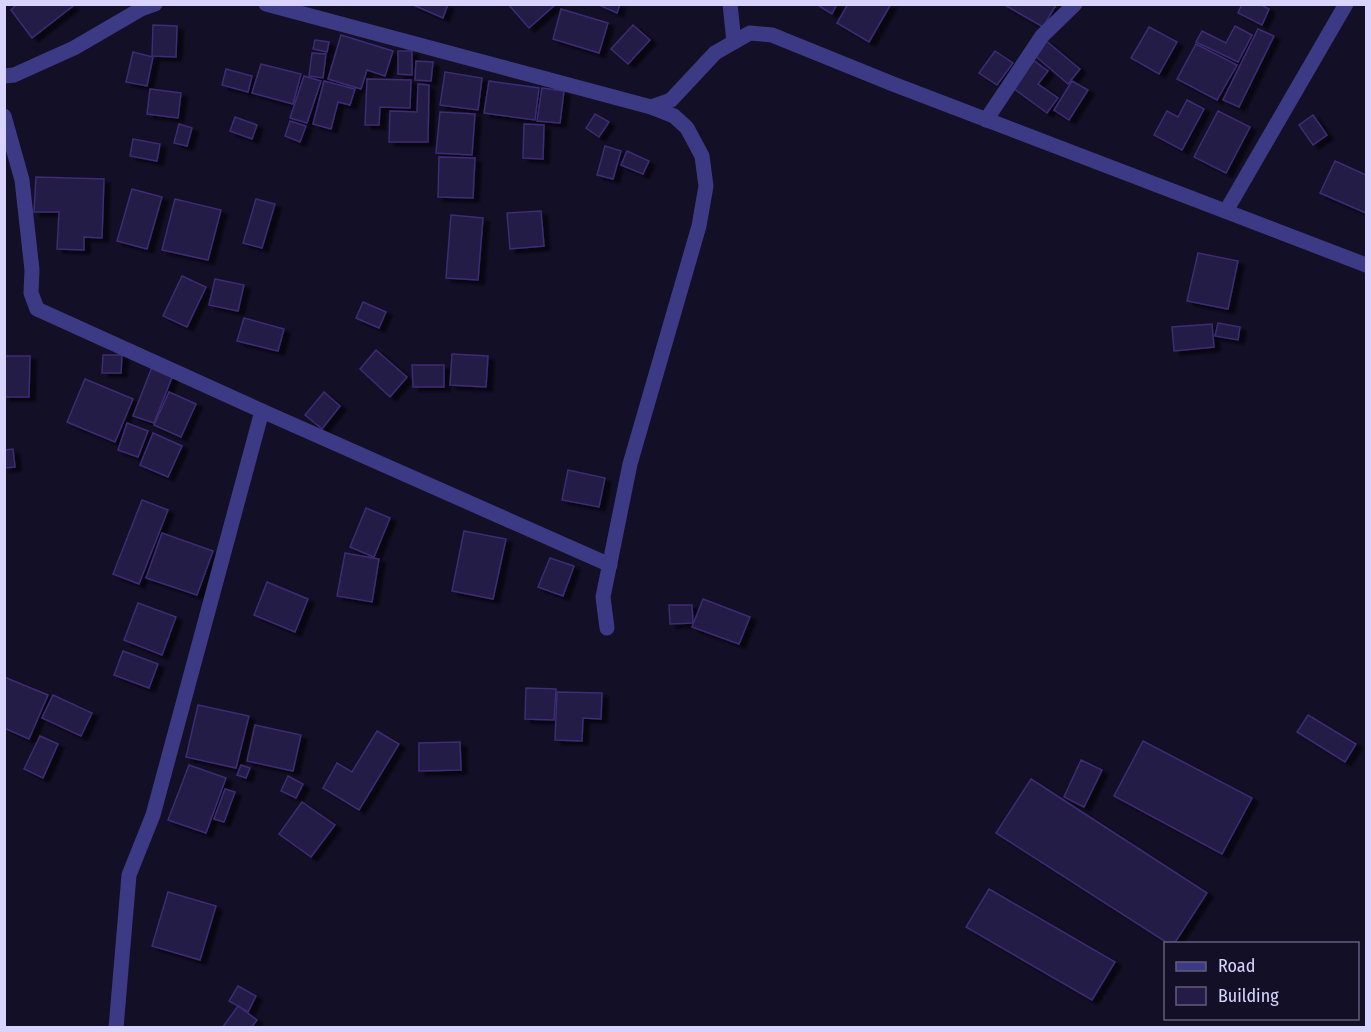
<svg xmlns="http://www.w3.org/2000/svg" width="1371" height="1032" viewBox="0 0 1371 1032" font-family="'Fira Sans Condensed',sans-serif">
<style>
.building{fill:#241b47;stroke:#3b2d73;stroke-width:1.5;filter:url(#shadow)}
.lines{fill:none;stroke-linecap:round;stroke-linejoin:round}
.minor{stroke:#3d3a85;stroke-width:15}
</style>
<defs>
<filter id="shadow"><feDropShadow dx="6" dy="4" stdDeviation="1.5" flood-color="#0009"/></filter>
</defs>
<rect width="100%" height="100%" fill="#130f26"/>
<g class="building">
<path d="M17,4H71L73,6L32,38L11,10Z"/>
<path d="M411,4H448L443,18Z"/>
<path d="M508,4H556L529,28Z"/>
<path d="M602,4H620L617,13L601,6Z"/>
<path d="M816,4H837L832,14Z"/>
<path d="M848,4H891L869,42L837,23Z"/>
<path d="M1003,4H1054L1056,5L1043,27Z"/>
<path d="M1242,4H1260L1269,9L1262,25L1238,13Z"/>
<path d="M561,9L608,23L599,53L553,39Z"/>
<path d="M153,25L177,26L176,57L152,56Z"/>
<path d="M633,25L650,40L628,64L611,49Z"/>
<path d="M1235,26L1252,35L1238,62L1196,42L1202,31L1226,43Z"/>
<path d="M1149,27L1177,42L1159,74L1131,58Z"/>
<path d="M1258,29L1274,36L1239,107L1223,100Z"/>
<path d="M341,35L393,51L385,76L367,70L361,89L328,79Z"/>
<path d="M315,40L329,42L327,52L313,49Z"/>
<path d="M1045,40L1080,69L1068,84L1033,54Z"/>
<path d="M1196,44L1237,65L1217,100L1177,79Z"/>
<path d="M398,51H412V75L398,74Z"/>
<path d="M995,51L1013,63L997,85L979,73Z"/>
<path d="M133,52L153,57L147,86L126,82Z"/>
<path d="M312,53L326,54L323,78L309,76Z"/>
<path d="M1033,60L1048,71L1038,84L1058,98L1047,113L1013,88Z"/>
<path d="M416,61L433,62L431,81L415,80Z"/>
<path d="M261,64L301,74L293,104L252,93Z"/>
<path d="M226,69L252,76L248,92L222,85Z"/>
<path d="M445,72L482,78L478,110L440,105Z"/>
<path d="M304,76L321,81L307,123L290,118Z"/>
<path d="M367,79L411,80L410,108L380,107L379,125H365Z"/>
<path d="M324,81L355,89L350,105L338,102L331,129L313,124Z"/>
<path d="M489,81L539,88L535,120L484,113Z"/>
<path d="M1072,81L1088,90L1069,120L1054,110Z"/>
<path d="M418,84L429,85L428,142H389L390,111L417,112Z"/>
<path d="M542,88L564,91L560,123L537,121Z"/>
<path d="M150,89L181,93L178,118L147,114Z"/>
<path d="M1187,100L1204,109L1182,150L1154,135L1167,111L1178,117Z"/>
<path d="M1218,111L1250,127L1226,173L1194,157Z"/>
<path d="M440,112L475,114L472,155L436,153Z"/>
<path d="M595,114L609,122L599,137L586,128Z"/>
<path d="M1313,115L1327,135L1313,145L1299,125Z"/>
<path d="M235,117L257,125L252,139L230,131Z"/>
<path d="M290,121L306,126L300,142L285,136Z"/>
<path d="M179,124L192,128L187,146L174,143Z"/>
<path d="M524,124L544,125L543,159L523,158Z"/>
<path d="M133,139L160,144L157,161L130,156Z"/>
<path d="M605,146L621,151L613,179L597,175Z"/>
<path d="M627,151L649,161L643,174L621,165Z"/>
<path d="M439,157L475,158L473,198L438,197Z"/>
<path d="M1335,161L1366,175V213L1320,193Z"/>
<path d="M36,177L104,179L102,238L84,237V250L57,249L59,212H34Z"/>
<path d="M132,189L162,197L147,249L117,241Z"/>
<path d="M175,199L221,210L208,260L162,250Z"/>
<path d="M256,199L275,204L262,248L243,243Z"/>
<path d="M541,211L544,246L510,249L507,213Z"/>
<path d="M451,215L483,218L478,280L446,278Z"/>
<path d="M1198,253L1238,261L1228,309L1187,301Z"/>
<path d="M182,276L206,287L187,327L163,316Z"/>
<path d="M215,279L244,285L238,311L209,305Z"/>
<path d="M363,302L386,312L379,328L356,318Z"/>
<path d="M244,318L284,329L278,351L237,341Z"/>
<path d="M1218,323L1240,327L1238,340L1215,336Z"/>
<path d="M1212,324L1214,347L1174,351L1172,327Z"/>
<path d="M376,350L407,377L390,397L360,369Z"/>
<path d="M452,354L488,356L486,387L450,385Z"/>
<path d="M103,355H122L121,373H102Z"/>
<path d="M4,356H30L29,397H4Z"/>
<path d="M412,365H444V387H413Z"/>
<path d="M152,367L173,375L154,423L133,416Z"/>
<path d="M85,379L133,399L115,442L67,422Z"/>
<path d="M169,392L196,404L181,437L154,425Z"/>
<path d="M324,392L340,406L322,429L305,415Z"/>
<path d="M127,423L148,431L138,457L118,450Z"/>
<path d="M153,433L182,446L168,477L140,465Z"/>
<path d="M13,449L15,467L4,468V450Z"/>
<path d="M568,470L605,478L599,507L562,500Z"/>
<path d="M142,500L168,510L139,584L113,574Z"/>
<path d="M366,508L390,518L374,557L350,547Z"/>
<path d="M464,531L506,539L493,599L452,591Z"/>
<path d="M162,533L213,551L197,595L146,578Z"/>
<path d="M345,553L379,559L372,602L337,596Z"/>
<path d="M550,558L574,566L563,596L538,587Z"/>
<path d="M267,582L308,599L295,632L254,615Z"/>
<path d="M703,599L750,617L739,644L692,627Z"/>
<path d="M138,603L176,617L162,655L124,640Z"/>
<path d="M669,605H692L693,623L670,624Z"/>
<path d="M123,651L158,664L149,688L114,675Z"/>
<path d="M4,677L48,695L29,739L4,728Z"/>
<path d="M526,688L556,689L554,720L525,719Z"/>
<path d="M557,692L602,693L601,719L583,718L582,741L555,740Z"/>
<path d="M53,695L92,713L81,736L42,718Z"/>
<path d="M198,705L249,716L236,768L186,757Z"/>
<path d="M1308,715L1356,744L1345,762L1297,732Z"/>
<path d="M255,725L301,735L293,771L247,761Z"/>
<path d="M377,731L399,744L359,810L323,788L337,763L352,772Z"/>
<path d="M40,736L58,744L43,778L24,769Z"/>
<path d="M1143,741L1252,798L1222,854L1114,796Z"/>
<path d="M460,742L461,770L419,771V743Z"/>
<path d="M1081,760L1102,770L1084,807L1064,797Z"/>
<path d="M189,765L226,778L206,833L168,820Z"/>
<path d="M241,765L250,768L246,778L237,775Z"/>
<path d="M288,776L303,784L296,798L281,791Z"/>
<path d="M1031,779L1207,893L1174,944H1169L996,833Z"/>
<path d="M225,789L235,792L224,822L214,819Z"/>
<path d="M302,802L335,825L311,857L279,834Z"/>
<path d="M989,889L1115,962L1092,1000L966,927Z"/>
<path d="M168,892L216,906L200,960L152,946Z"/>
<path d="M238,986L256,996L248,1012L229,1001Z"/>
<path d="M238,1006L257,1020L251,1028H222Z"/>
</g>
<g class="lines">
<g class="minor">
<path d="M266,4L651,107L674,116L687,128L702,156L706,186L699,226L630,464L603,597L607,628"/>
<path d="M730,4L734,42"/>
<path d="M4,76L14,75L74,48L141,9L155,4"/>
<path d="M651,107L671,100L715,53L734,42L750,33L772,35L893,84L1366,265"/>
<path d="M4,116L22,180L32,270L31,293L37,309L262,411L610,565"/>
<path d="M986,120L1042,36L1075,4"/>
<path d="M1226,211L1346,4"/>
<path d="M116,1028L129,875L153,815L262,411"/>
</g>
</g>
<rect width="1371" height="1032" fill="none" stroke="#d9d4ff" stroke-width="12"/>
<rect x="1164" y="942" width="195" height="78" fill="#130f26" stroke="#625e7d" stroke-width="1.5"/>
<rect x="1176" y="962" width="30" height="9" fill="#3d3a85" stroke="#625e7d" stroke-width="1.5"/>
<text x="1218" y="972" font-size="18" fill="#d9d4ff">Road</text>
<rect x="1176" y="987" width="30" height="18" fill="#241b47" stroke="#625e7d" stroke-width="1.5"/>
<text x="1218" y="1002" font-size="18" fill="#d9d4ff">Building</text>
</svg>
